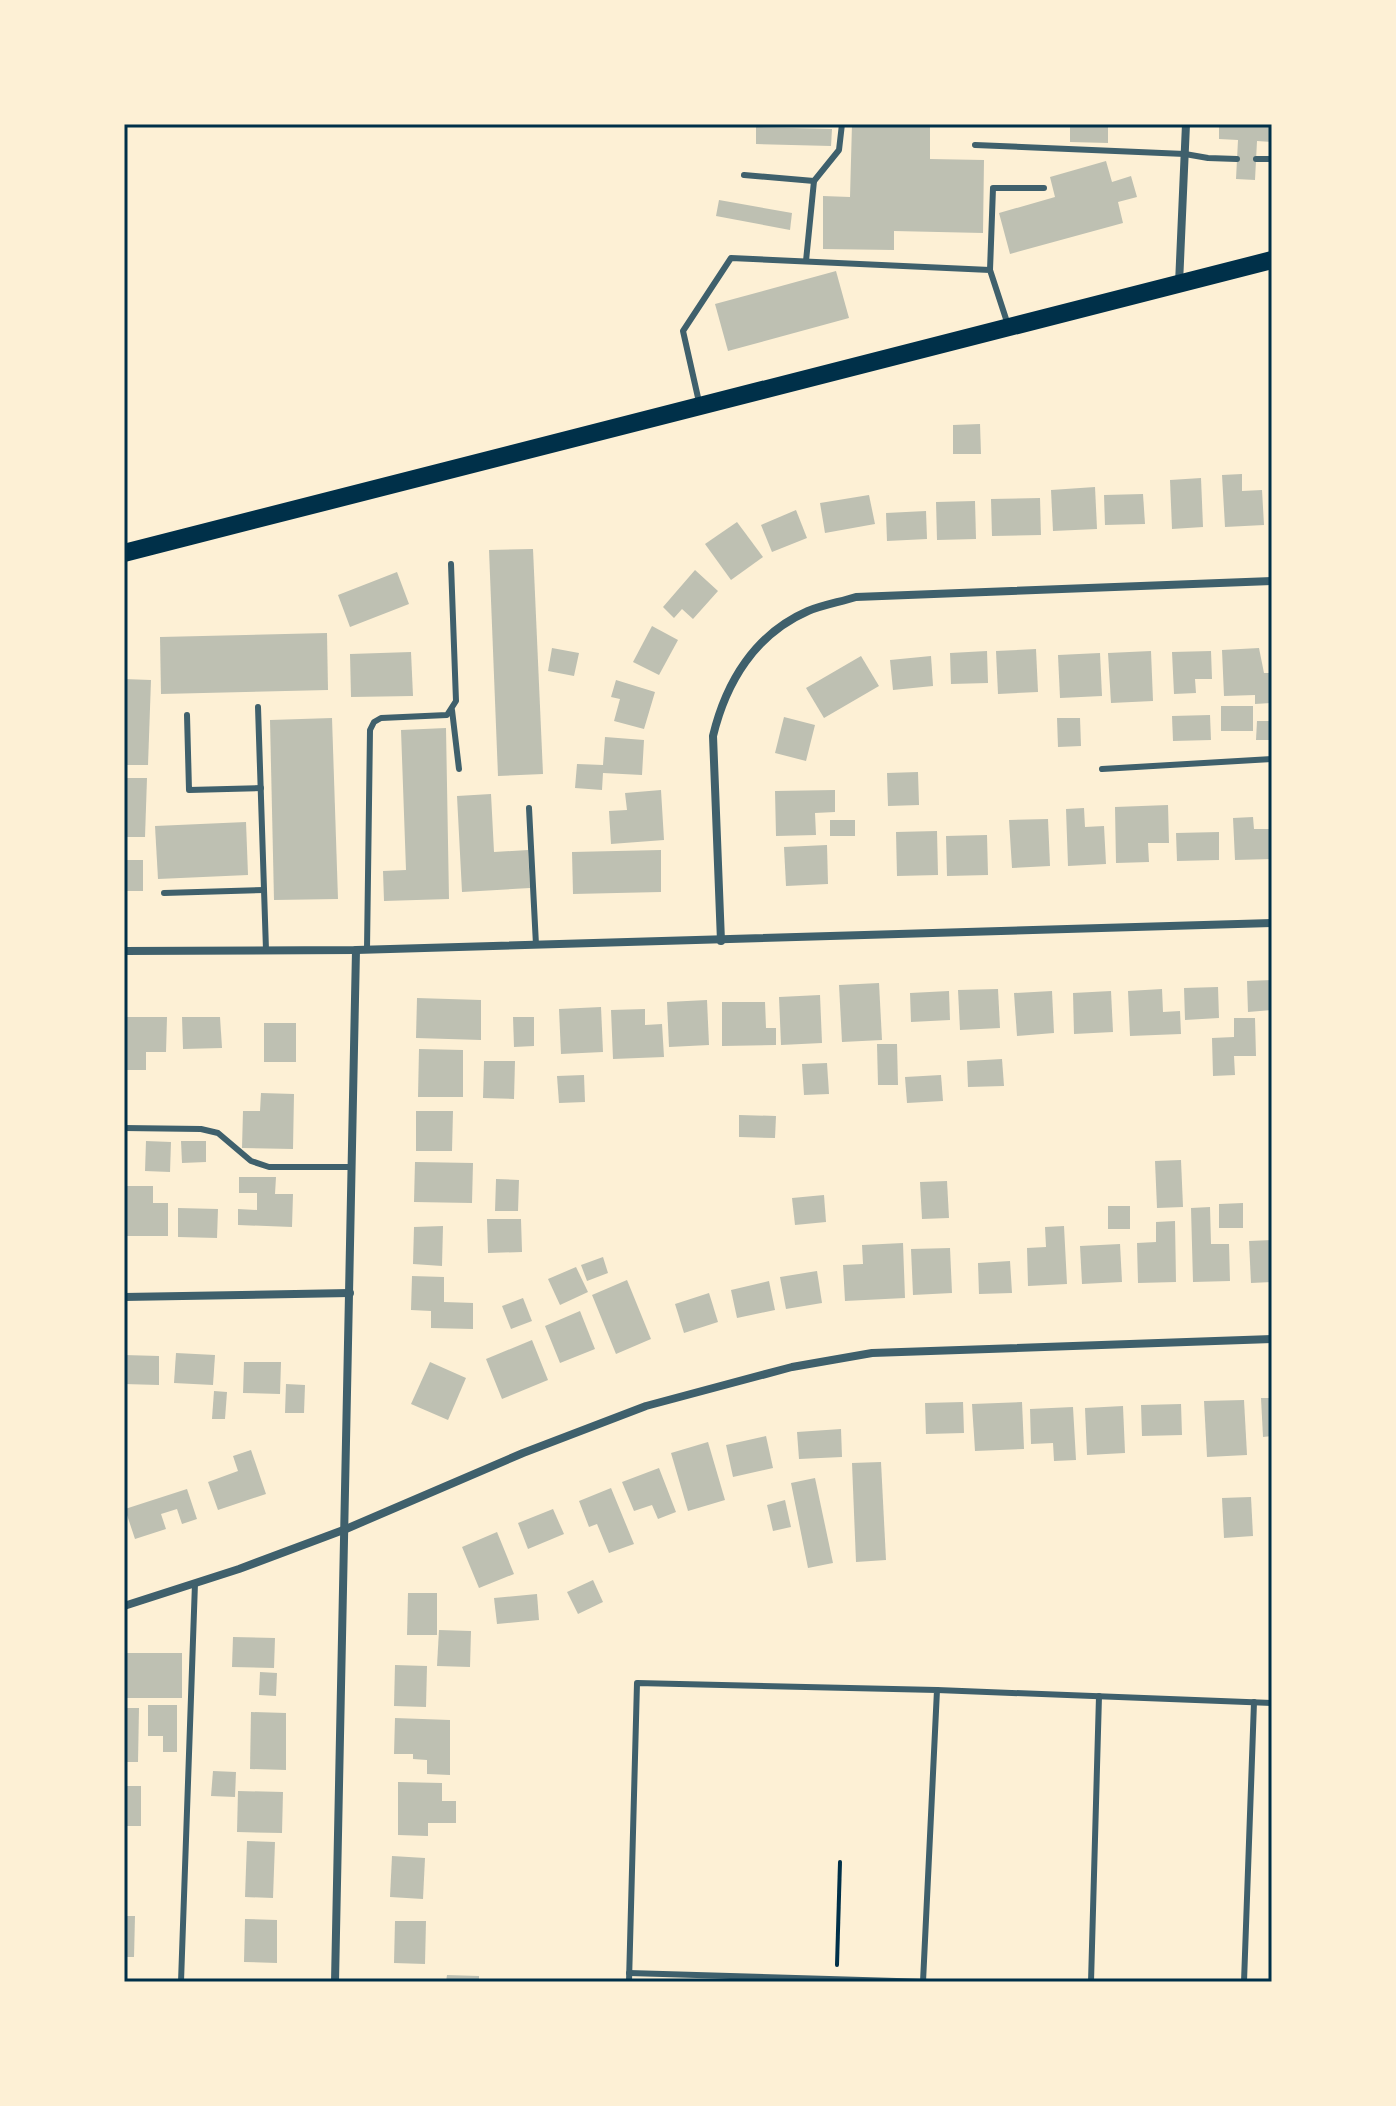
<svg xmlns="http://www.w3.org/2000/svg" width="1396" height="2106" viewBox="0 0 1396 2106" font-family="'Space Grotesk',sans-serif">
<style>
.building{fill:#bec0b2}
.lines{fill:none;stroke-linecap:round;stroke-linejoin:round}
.path{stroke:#003049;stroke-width:4}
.service{stroke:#3f606c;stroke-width:6}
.minor{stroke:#3f606c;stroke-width:8}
.primary{stroke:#003049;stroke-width:18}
.neatline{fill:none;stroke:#003049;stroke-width:3}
</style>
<rect width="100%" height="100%" fill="#fdf0d5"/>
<g class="building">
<path d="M852,124H930V159L984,160L983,233L894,231V250L823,249V196L850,197Z"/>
<path d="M1070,124H1108V143L1070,142Z"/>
<path d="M1219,124H1272V142L1257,141L1255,180L1236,179L1238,140L1219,139Z"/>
<path d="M756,127L832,129L831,146L756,144Z"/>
<path d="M1106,161L1112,182L1131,176L1137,197L1118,202L1123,223L1010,254L999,213L1055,197L1050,177Z"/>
<path d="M719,200L792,213L790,230L716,216Z"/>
<path d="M836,271L849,318L728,351L715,304Z"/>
<path d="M980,424L981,454H953V425Z"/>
<path d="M1242,474V491L1262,490L1264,525L1225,527L1222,475Z"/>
<path d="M1201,478L1203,527L1172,529L1170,480Z"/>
<path d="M1095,487L1097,529L1053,531L1051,490Z"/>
<path d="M1143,494L1145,524L1105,525L1104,495Z"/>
<path d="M869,495L875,524L825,533L820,503Z"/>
<path d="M1040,498L1041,535L992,536L991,499Z"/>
<path d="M975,501L976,539L937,540L936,502Z"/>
<path d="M796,510L807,538L772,552L761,525Z"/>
<path d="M926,511L927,539L887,541L886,513Z"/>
<path d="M737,522L763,557L731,580L705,544Z"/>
<path d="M533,549L543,774L498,776L489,550Z"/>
<path d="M695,570L718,591L693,619L682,609L674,618L663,607Z"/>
<path d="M397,572L409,604L350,627L338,595Z"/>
<path d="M652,626L678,640L659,675L633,662Z"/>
<path d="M327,633L328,690L161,694L160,637Z"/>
<path d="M552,648L579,653L574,676L548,671Z"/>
<path d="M1259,648L1264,673H1269L1271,703L1255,704V695L1224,696L1222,650Z"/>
<path d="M1036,649L1038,692L998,694L996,651Z"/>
<path d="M987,651L988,683L951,684L950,653Z"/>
<path d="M1151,651L1153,701L1111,703L1108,653Z"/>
<path d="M1211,651L1212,679H1195L1196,693L1174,694L1172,652Z"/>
<path d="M411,652L413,696L351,697L350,654Z"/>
<path d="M1100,653L1102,696L1060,698L1058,655Z"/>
<path d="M861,656L879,686L824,718L806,688Z"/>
<path d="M931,656L933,686L893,690L890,660Z"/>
<path d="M124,679L151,680L148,765H124Z"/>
<path d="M616,680L655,692L644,729L614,721L620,699L611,697Z"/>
<rect x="1221" y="706" width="32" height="25"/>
<path d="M1210,715L1211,740L1173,741L1172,716Z"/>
<path d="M784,717L815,725L806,761L775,753Z"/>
<path d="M332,718L338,899L274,900L270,720Z"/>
<path d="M1057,718H1080L1081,746L1058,747Z"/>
<path d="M1257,721H1272V740H1256Z"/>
<path d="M446,728L449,899L384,901L383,871L406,870L401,730Z"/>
<path d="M605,737L644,740L642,775L603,773L602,790L575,788L577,764L603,765Z"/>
<path d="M918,772L919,805L888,806L887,773Z"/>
<path d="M124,778H147L145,837H124Z"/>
<path d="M661,790L664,840L611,844L609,811L627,810L625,793Z"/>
<path d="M835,790V812L815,813L816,835L776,836L775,791Z"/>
<path d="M491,794L494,852L528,850L530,888L462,892L457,796Z"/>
<path d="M1168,805L1169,843H1148L1149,862L1116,863L1115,807Z"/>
<path d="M1084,808L1085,827L1104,826L1106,864L1068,866L1066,809Z"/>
<path d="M1253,817L1254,829H1272V859L1235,860L1233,818Z"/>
<path d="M1048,819L1050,866L1012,868L1009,820Z"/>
<rect x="830" y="820" width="25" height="16"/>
<path d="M246,822L248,875L158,879L155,826Z"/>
<path d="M937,831L938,875L897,876L896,832Z"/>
<path d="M1219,832V860L1177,861L1176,833Z"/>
<path d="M987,835L988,875L947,876L946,836Z"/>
<path d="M827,845L828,884L786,886L784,847Z"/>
<path d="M661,850V892L573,894L572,852Z"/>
<rect x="124" y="860" width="19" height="31"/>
<path d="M1272,980V1010L1248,1012L1247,981Z"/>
<path d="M879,983L882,1040L842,1042L839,985Z"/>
<path d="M1218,987L1219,1018L1185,1020L1184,988Z"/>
<path d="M998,989L1000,1028L960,1030L958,990Z"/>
<path d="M1162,989L1163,1012L1180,1011L1181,1034L1130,1036L1128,991Z"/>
<path d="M949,991L950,1020L911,1022L910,993Z"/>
<path d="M1052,991L1054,1033L1017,1036L1014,993Z"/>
<path d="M1111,991L1113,1032L1074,1034L1073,993Z"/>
<path d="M820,995L822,1043L781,1045L779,997Z"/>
<path d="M417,998L481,1000V1040L416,1038Z"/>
<path d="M707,1000L709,1045L669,1047L667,1002Z"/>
<path d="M722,1002H765L766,1028H776V1045L722,1046Z"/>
<path d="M601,1007L603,1052L561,1054L559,1009Z"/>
<path d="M645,1009V1025L662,1024L664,1057L613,1059L611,1010Z"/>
<path d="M125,1017H167L166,1052H146V1070H125Z"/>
<path d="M182,1017H220L222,1048L183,1049Z"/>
<path d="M513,1017H534V1046L514,1047Z"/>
<path d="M1234,1018H1255L1256,1056H1234L1235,1075L1213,1076L1212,1038L1234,1037Z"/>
<rect x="264" y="1023" width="32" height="39"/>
<path d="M877,1044H897L898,1085H878Z"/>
<path d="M419,1049L463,1050V1097H418Z"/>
<path d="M1002,1059L1004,1086L968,1087L967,1061Z"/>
<path d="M484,1061H515L514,1099L483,1098Z"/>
<path d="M827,1063L829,1094L804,1095L802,1064Z"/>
<path d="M584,1075L585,1102L559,1103L557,1076Z"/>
<path d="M941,1075L943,1101L907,1103L905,1077Z"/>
<path d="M261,1093L294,1094L293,1149L242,1148L243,1111H260Z"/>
<path d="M416,1111H453L452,1151H416Z"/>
<path d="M739,1115L776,1116L775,1138L739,1137Z"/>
<path d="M146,1141L171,1142L170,1172L145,1171Z"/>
<path d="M181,1141H206V1162L182,1163Z"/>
<path d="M1181,1160L1183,1207L1157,1208L1155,1161Z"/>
<path d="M415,1162L473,1163L472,1203L414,1202Z"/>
<path d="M239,1177H276L275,1194H293L292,1227L238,1225V1209L257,1210V1193H239Z"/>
<path d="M496,1179L519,1180L518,1211H495Z"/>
<path d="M947,1181L949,1218L922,1219L920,1182Z"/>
<path d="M124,1186H153V1203H168V1236H124Z"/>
<path d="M824,1195L826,1222L795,1225L792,1198Z"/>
<path d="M1243,1203V1228H1219V1204Z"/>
<rect x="1108" y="1206" width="22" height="23"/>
<path d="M1210,1207L1211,1244H1229L1230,1281L1193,1282L1191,1208Z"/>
<path d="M178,1208L218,1209L217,1238L178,1237Z"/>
<path d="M487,1219H521L522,1252L488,1253Z"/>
<path d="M1175,1221L1176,1282L1138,1283L1137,1243L1156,1242V1222Z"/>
<path d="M443,1226L442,1266L413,1264L414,1227Z"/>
<path d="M1064,1226L1067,1284L1028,1286L1027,1248L1046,1247L1045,1227Z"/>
<path d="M1272,1240V1282L1251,1283L1249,1241Z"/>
<path d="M903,1243L905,1298L845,1301L843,1265L863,1264L862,1245Z"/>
<path d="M1120,1244L1122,1282L1082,1284L1080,1246Z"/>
<path d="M950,1248L952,1293L913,1295L911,1249Z"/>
<path d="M603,1257L608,1273L587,1281L581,1265Z"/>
<path d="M1010,1261L1012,1293L979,1294L978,1263Z"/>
<path d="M576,1267L588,1292L560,1305L548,1279Z"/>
<path d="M817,1271L822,1303L786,1309L780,1277Z"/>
<path d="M412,1276L444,1277V1302L473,1303V1329L431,1328V1311L411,1310Z"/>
<path d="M627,1280L651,1339L616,1354L592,1295Z"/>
<path d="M769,1281L775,1310L737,1318L731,1290Z"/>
<path d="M709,1293L718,1322L684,1333L675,1304Z"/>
<path d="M523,1298L532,1321L511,1329L502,1306Z"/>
<path d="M580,1311L595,1349L560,1363L545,1326Z"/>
<path d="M532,1340L548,1380L502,1399L486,1359Z"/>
<path d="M176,1353L215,1355L213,1385L174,1383Z"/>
<path d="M124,1355L159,1356V1385L124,1384Z"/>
<path d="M244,1362H281L280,1394L243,1393Z"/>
<path d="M430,1362L466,1378L448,1420L411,1404Z"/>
<path d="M286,1384L305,1385L304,1413H285Z"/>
<path d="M214,1391L227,1392L225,1419H212Z"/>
<path d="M1261,1398H1272V1436L1263,1437Z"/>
<path d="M1244,1400L1247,1455L1207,1457L1204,1401Z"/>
<path d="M963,1402L964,1433L926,1434L925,1403Z"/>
<path d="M1022,1402L1024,1449L975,1451L972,1404Z"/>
<path d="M1181,1404L1182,1435L1142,1436L1141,1405Z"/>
<path d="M1123,1406L1125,1453L1087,1455L1085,1408Z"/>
<path d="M1073,1407L1076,1460L1054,1461L1053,1443L1031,1444L1030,1409Z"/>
<path d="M841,1429L842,1457L799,1459L797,1432Z"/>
<path d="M766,1436L773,1468L733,1477L726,1445Z"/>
<path d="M708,1442L725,1500L688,1511L671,1453Z"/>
<path d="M251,1450L266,1494L218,1510L208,1482L238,1471L233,1456Z"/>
<path d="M881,1462L886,1560L856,1562L852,1463Z"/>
<path d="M659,1468L676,1512L658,1519L652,1505L634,1511L622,1482Z"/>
<path d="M815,1478L833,1563L808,1568L791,1483Z"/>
<path d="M611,1488L634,1544L609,1553L597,1524L589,1527L579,1501Z"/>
<path d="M187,1489L197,1519L182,1524L177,1509L161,1514L166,1529L135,1539L125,1509Z"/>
<path d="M1251,1497L1253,1536L1224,1538L1222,1498Z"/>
<path d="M785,1500L791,1527L773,1531L767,1505Z"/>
<path d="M553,1509L564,1534L528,1549L518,1523Z"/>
<path d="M497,1532L514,1574L479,1588L462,1547Z"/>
<path d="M593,1580L603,1602L578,1614L567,1592Z"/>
<path d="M408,1593H437V1635H407Z"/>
<path d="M537,1594L539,1620L497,1624L494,1598Z"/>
<path d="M439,1630L471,1631L470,1667L437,1666Z"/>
<path d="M233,1637L275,1638L274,1668L232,1667Z"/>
<rect x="124" y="1653" width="58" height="45"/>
<path d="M395,1665L427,1666L426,1707L394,1706Z"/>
<path d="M260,1672L277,1673L276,1696L259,1695Z"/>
<path d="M148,1705H177V1752H163V1736H148Z"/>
<path d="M124,1708H139L138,1762H124Z"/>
<path d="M251,1712L286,1713V1770L250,1769Z"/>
<path d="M395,1718L450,1720V1775L427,1774V1760L413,1759V1754H394Z"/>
<path d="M213,1771L236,1772L235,1797L211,1796Z"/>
<path d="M398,1782L442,1783V1801H456V1823H428V1836L398,1835Z"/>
<rect x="124" y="1786" width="17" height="40"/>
<path d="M238,1791L283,1792L282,1833L237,1832Z"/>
<path d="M247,1841L275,1842L273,1898L245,1897Z"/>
<path d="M392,1856L425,1858L423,1899L390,1897Z"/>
<path d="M124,1916H135L134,1957H124Z"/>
<path d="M245,1919L277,1920V1963L244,1962Z"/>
<path d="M395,1921H426L425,1964L394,1963Z"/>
<path d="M447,1975L479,1976V1982H446Z"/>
</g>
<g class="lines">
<path class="path" d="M837,1965L840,1862"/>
<g class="service">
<path d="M975,145L1185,154L1208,158L1237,159"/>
<path d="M1256,159H1272"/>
<path d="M744,175L814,181"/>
<path d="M806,261L814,181L839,150L842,124"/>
<path d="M990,270L993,188H1044"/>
<path d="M699,402L683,331L731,258L990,270L1008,325"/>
<path d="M258,707L266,950"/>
<path d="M452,710L459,769"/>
<path d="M187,715L189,790L261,788"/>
<path d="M1102,769L1272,759"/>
<path d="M529,808L536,945"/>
<path d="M164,893L264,890"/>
<path d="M367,949L370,730L374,722L381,718L447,715L456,701L451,564"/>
<path d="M124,1128L201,1129L218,1133L251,1161L269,1167H352"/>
<path d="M937,1690L1272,1703"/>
<path d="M629,1973L930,1982"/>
<path d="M181,1982L195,1583"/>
<path d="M629,1982L637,1683L937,1690L923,1982"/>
<path d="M1091,1982L1099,1696"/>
<path d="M1244,1982L1254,1702"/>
</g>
<g class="minor">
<path d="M1179,284L1186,124"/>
<path d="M721,941L713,736C726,682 755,634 808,611C823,605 840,602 856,597L1272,581"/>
<path d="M124,951L356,950L1272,923"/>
<path d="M124,1297L350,1293"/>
<path d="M124,1606L239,1569L346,1529L523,1453L646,1406L792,1367L872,1353L1272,1339"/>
<path d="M335,1982L356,950"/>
</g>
<path class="primary" d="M124,553L1272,260"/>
</g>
<rect width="1396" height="2106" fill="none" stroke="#fdf0d5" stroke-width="252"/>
<rect x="126" y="126" width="1144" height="1854" class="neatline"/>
</svg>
